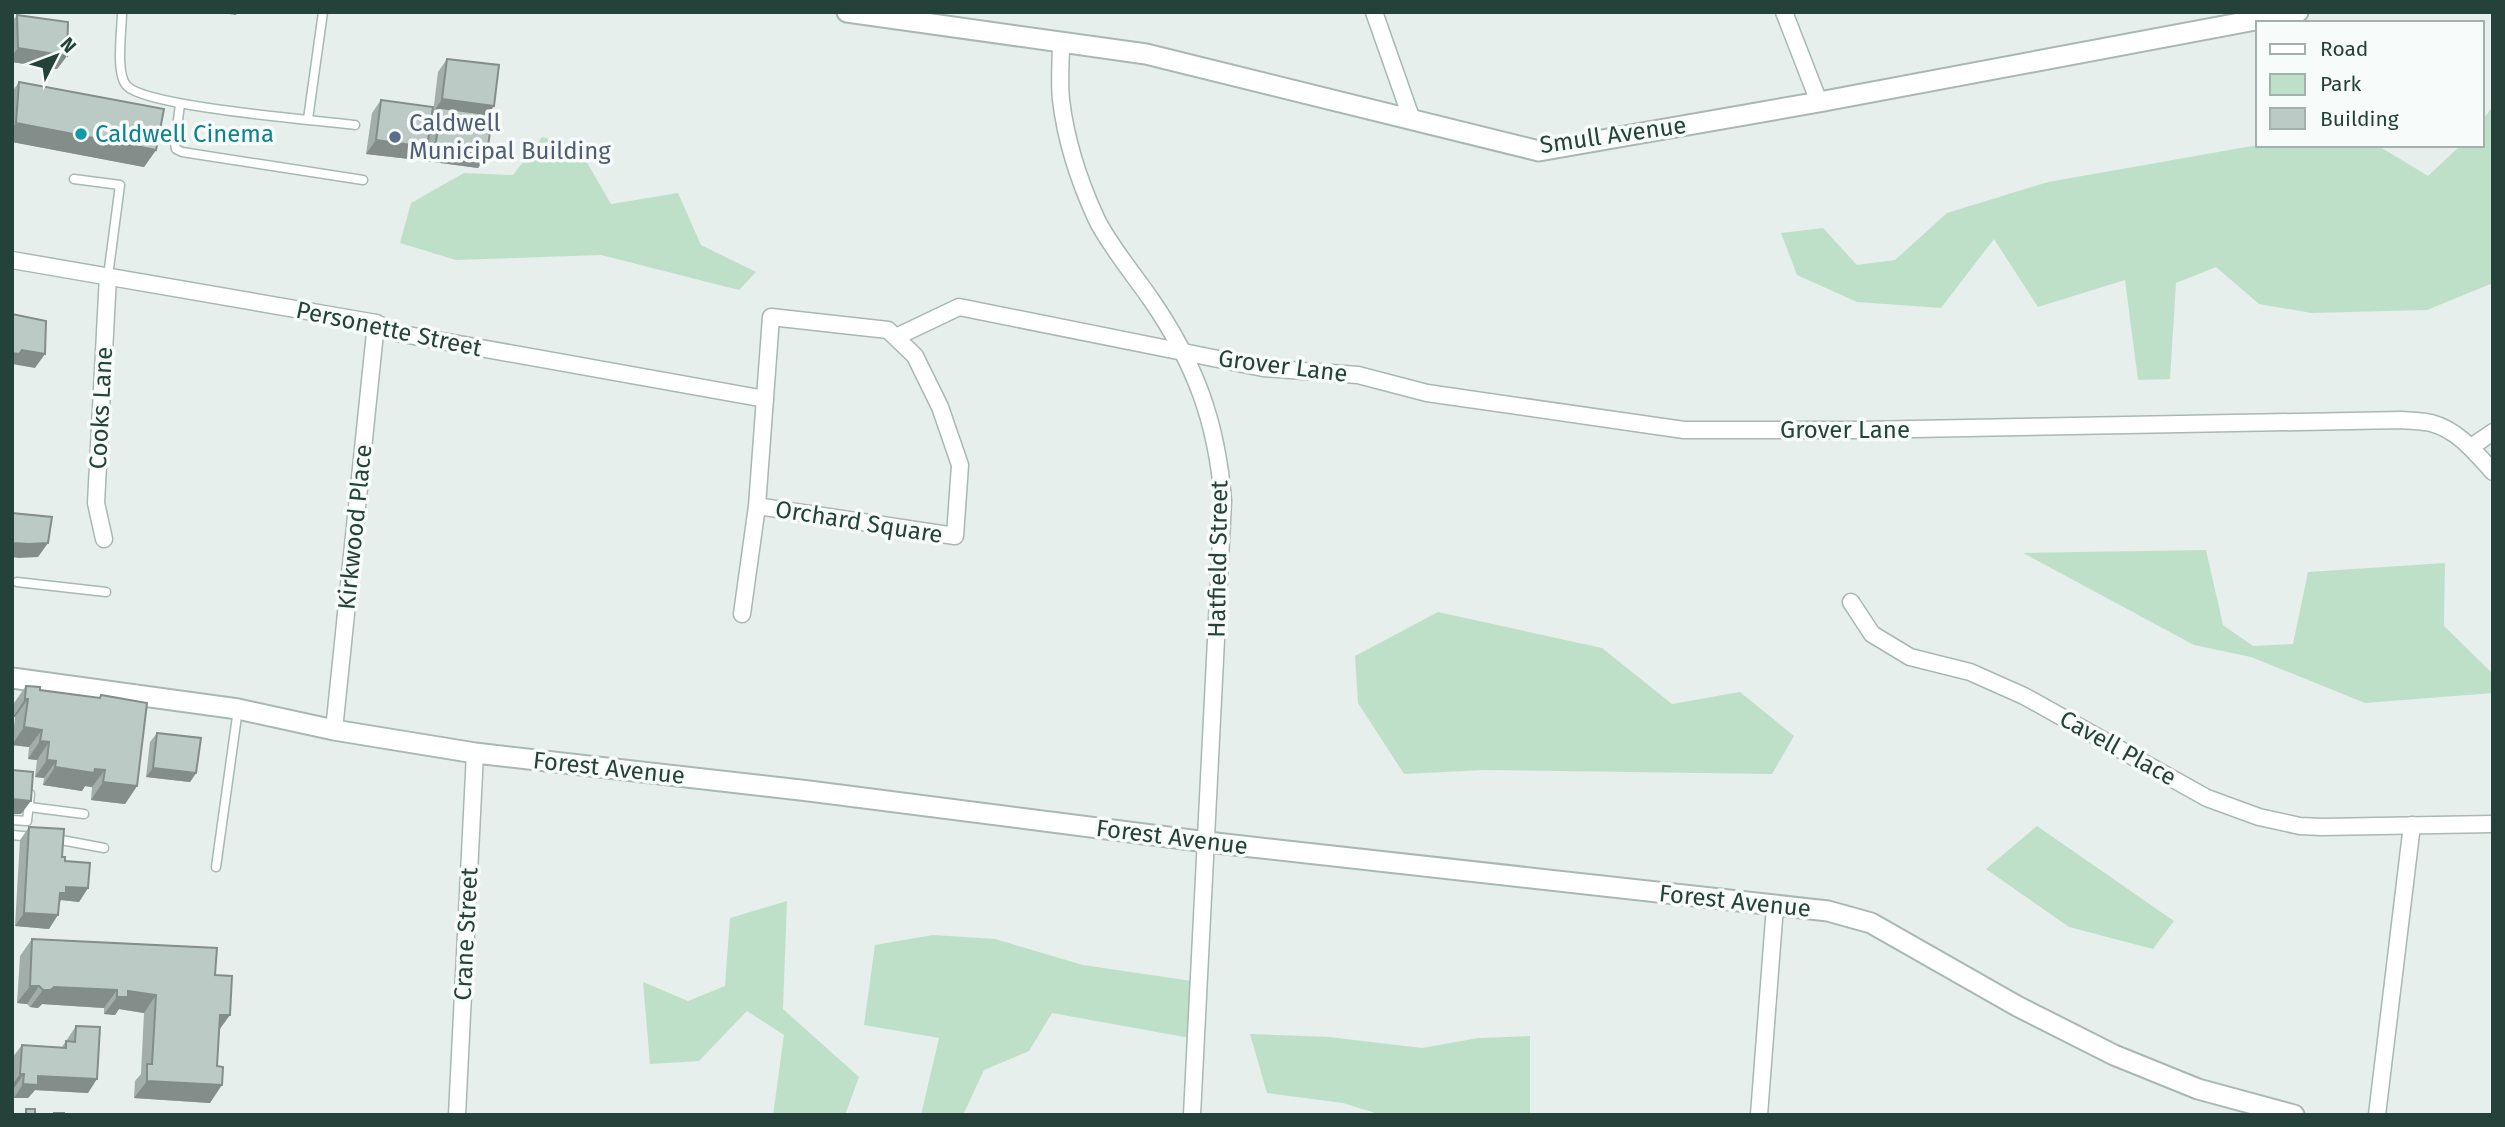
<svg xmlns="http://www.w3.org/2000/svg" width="2505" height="1127" viewBox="0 0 2505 1127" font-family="'Fira Sans',sans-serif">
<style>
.green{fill:#bfe0c8}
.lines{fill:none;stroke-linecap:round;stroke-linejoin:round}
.service-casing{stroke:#a8b8b2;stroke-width:11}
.minor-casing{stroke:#a8b8b2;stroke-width:19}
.tertiary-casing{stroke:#a8b8b2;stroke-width:23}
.service{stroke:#fff;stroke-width:8}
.minor{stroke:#fff;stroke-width:16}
.tertiary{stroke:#fff;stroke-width:19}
.wall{fill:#a1aea9}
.shaded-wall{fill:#838d89}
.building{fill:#bbcac4;stroke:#838d89;stroke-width:2}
.culture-dot{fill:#0f9aa8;stroke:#f7fbf9;stroke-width:2.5}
.service-dot{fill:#5c6f8a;stroke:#f7fbf9;stroke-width:2.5}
.labels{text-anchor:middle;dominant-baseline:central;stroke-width:7;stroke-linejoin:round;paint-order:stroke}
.service-label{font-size:24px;fill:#4e5e75;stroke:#f7fbf9;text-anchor:start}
.culture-label{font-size:24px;fill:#0d838f;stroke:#f7fbf9;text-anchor:start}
.street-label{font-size:24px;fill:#24423a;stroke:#f7fbf9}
</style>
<rect width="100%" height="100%" fill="#e6efeb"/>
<g class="green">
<path d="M2493,106V283L2427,310L2312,313L2259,304L2216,267L2176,283L2170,379L2138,380L2125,280L2038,307L1994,239L1941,308L1857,302L1797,275L1781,233L1823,228L1857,265L1895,260L1947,213L2048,182L2258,145H2377L2428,176L2461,145H2482V121Z"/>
<path d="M542,137L578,147L611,204L678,193L701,245L756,272L739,290L601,255L456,260L400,243L411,203L464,173L513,175Z"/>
<path d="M2206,550L2223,625L2253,646L2293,644L2308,572L2445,563L2444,626L2493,674V693L2365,703L2251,657L2194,645L2023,553Z"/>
<path d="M1438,612L1602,648L1672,704L1740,692L1794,736L1772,774L1484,770L1404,774L1358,703L1355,656Z"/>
<path d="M2037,826L2174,921L2153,949L2069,927L1986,869Z"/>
<path d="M787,901L783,1009L859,1077L845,1115H773L784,1035L747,1011L699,1061L650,1064L643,982L688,1001L725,986L730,918Z"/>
<path d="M933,935L995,939L1083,965L1192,981L1190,1038L1052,1013L1029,1051L984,1070L963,1115H921L939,1038L864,1025L875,945Z"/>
<path d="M1250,1034L1329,1037L1422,1048L1478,1038L1530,1036V1115H1382L1343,1103L1267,1093Z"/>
</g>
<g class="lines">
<g class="service-casing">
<g id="service">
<path d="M122,12C122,30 115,74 127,86C147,107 316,120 355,125"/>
<path d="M180,104L175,144L176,149L182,152L363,180"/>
<path d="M308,119L323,12"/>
<path d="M74,179L120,185L108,276"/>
<path d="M17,582L106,592"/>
<path d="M29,807L84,814"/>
<path d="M12,820L27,821L30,794"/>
<path d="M12,835L32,837"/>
<path d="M56,839L104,848"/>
<path d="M216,867L238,709"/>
</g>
</g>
<g class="minor-casing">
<g id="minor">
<path d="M1374,12L1412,120"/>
<path d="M1784,12L1819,102"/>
<path d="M1061,41C1061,61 1059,81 1061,100C1066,141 1079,181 1096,218C1107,242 1134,275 1150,298C1195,363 1217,422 1223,501L1192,1115"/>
<path d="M12,260L376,323L397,333L765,399"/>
<path d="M896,337L959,307L1263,368L1358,375L1427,393L1684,430H1860L2402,420C2411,421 2422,421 2431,423C2458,430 2475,452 2493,472"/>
<path d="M2471,447L2493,432"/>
<path d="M104,539L96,503L108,276"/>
<path d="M1851,602L1872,634L1910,657L1970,672L2024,696L2207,798L2259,817L2300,826L2322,827L2493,824"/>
<path d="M742,614L757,506L771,317L888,330L915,356L940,407L960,465L955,536L757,506"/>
<path d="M334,730L376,323"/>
<path d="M457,1115L475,753"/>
<path d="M1759,1115L1775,906"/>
<path d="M2377,1115L2412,825"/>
</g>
</g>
<g class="tertiary-casing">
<g id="tertiary">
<path d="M847,12L1146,54L1539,151L1819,102L2298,12"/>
<path d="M12,678L238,709L334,730L475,753L809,791L1207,842L1828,911L1871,923L2017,1006L2114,1055L2198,1089L2294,1115"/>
</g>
</g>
<use href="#service" class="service"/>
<use href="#minor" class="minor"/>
<use href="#tertiary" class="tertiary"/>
</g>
<g class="wall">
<path d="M17,15L67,56L57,69L12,62V22Z"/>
<path d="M447,59L494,106L488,114L487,155L478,168L426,161L431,121L437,113H433L438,72Z"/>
<path d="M19,82L156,150L144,167L12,142V92Z"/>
<path d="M381,100L418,160L366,154L372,113Z"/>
<path d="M26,686L40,690L99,698L101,695L137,786L125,804L91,800L92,787L85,786L82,791L43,785L44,778L35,777L37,760L28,759L29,747L12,745L15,717H13L14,703Z"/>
<path d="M157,733L196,773L190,782L146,777L150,742Z"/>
<path d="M29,827L62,857L88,888L79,902L61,900L49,929L15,926L20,840Z"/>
<path d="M32,939L215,975L219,1030L210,1103L134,1098L135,1081L141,1074L144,1013L119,1009L115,1015L104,1014V1008L42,1004L38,1008L30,1007L27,1004L17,1003L20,956Z"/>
<path d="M76,1026L88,1093L35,1090L28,1098H14V1088H12V1058L22,1045L62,1047Z"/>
</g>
<g class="shaded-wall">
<path d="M216,12H237L236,15Z"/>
<path d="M18,48L67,56L57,69L12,62V56Z"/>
<path d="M442,99L494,106L484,119L441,108L437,113H433Z"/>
<path d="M16,123L156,150L144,167L12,142V129Z"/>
<path d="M376,140L427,147L418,160L366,154Z"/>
<path d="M435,148L487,155L478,168L426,161Z"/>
<path d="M22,350L45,354L35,368L12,364V353Z"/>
<path d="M12,543H48L38,557L19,558L12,557Z"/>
<path d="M25,699H28L15,717H13Z"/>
<path d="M24,727L42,730L29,747L12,745Z"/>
<path d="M40,741L49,742L37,760L28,759Z"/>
<path d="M47,760L56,761L44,778L35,777Z"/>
<path d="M55,767L95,769L105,770L92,787L85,786L82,791L43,785Z"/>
<path d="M153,768L196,773L190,782L146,777Z"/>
<path d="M103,782L137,786L125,804L91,800Z"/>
<path d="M12,799L31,801L21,814H12Z"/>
<path d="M66,887L88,888L79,902L61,900L56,907L60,893Z"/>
<path d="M24,913L58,915L49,929L15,926Z"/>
<path d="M30,986H39L27,1004L17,1003Z"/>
<path d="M54,987L117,990L104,1008L42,1004L38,1008L30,1007L43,990Z"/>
<path d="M128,991L156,995L144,1013L119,1009L115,1015L104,1014L117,997Z"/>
<path d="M220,1015H230L217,1033Z"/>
<path d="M20,1074H24L14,1088H12V1085Z"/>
<path d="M38,1076L97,1079L88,1093L35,1090L28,1098H14L23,1084Z"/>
<path d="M147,1081L222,1085L210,1103L134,1098Z"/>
</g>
<g class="building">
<path d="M17,15L68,22L67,56L18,48Z"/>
<path d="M447,59L499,65L494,106L442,99Z"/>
<path d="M19,82L164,109L156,150L16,123Z"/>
<path d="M381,100L433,107L427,147L376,140Z"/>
<path d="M441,108L492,115L487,155L435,148Z"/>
<path d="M12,314L46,321L45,354L22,350L19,354L12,353Z"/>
<path d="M12,513L52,517L48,543L29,544L12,543Z"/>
<path d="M26,686L40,687V690L100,698L101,695L147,703L137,786L103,782L105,770L95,769L94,773L55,767L56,761L47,760L49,742L40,741L42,730L24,727L28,699H25Z"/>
<path d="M157,733L201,738L196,773L153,768Z"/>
<path d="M12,770L33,772L31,801L12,799Z"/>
<path d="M29,827L64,829L62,857H65V861L90,863L88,888L66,887V893H60L58,915L24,913Z"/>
<path d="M32,939L217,948L215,975L232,976L230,1015H220L217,1066L223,1067L222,1085L147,1081V1064H152L156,995L128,991V997H117V990L54,987L51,990H43L39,986H30Z"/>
<path d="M76,1026L100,1027L97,1079L38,1076V1085L23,1084L24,1074H20L22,1045L66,1048V1041L75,1042Z"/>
<path d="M26,1109H35V1114L44,1115H22L26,1114Z"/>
<rect x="54" y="1113" width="10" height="2"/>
</g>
<circle class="culture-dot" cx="81" cy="134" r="7"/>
<circle class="service-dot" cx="395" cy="137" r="7"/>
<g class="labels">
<g class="service-label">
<text x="409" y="123">Caldwell<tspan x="409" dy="28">Municipal Building</tspan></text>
</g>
<g class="culture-label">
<text x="95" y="134">Caldwell Cinema</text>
</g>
<g class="street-label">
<text transform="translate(1613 135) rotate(-8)">Smull Avenue</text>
<text transform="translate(389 329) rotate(12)">Personette Street</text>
<text transform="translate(1283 366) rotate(7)">Grover Lane</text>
<text transform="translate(101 408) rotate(-87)">Cooks Lane</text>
<text x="1845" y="430">Grover Lane</text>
<text transform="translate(859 522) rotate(9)">Orchard Square</text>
<text transform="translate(355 527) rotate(-84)">Kirkwood Place</text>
<text transform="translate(1218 559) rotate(-89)">Hatfield Street</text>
<text transform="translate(2118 748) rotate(29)">Cavell Place</text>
<text transform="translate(609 768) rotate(6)">Forest Avenue</text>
<text transform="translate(1172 837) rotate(7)">Forest Avenue</text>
<text transform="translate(1735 901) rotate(6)">Forest Avenue</text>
<text transform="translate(466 934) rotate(-87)">Crane Street</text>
</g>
</g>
<rect width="2505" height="1127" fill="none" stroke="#24423a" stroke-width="28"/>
<rect x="2256" y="21" width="228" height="126" fill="#f7fbf9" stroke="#a3b1ad" stroke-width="2"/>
<rect x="2270" y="44" width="35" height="10" fill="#ffffff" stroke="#a3b1ad" stroke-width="2"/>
<text x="2320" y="56" font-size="21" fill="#24423a">Road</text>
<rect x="2270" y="74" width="35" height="21" fill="#bfe0c8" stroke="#a3b1ad" stroke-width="2"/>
<text x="2320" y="91" font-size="21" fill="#24423a">Park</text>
<rect x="2270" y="108" width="35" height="21" fill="#bbcac4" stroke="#a3b1ad" stroke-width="2"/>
<text x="2320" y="126" font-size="21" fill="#24423a">Building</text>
<g transform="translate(56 56) rotate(48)" stroke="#f7fbf9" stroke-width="5" paint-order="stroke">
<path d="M0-5L12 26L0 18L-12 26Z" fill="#24423a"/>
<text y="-10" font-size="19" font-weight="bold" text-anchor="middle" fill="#24423a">N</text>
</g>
</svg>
